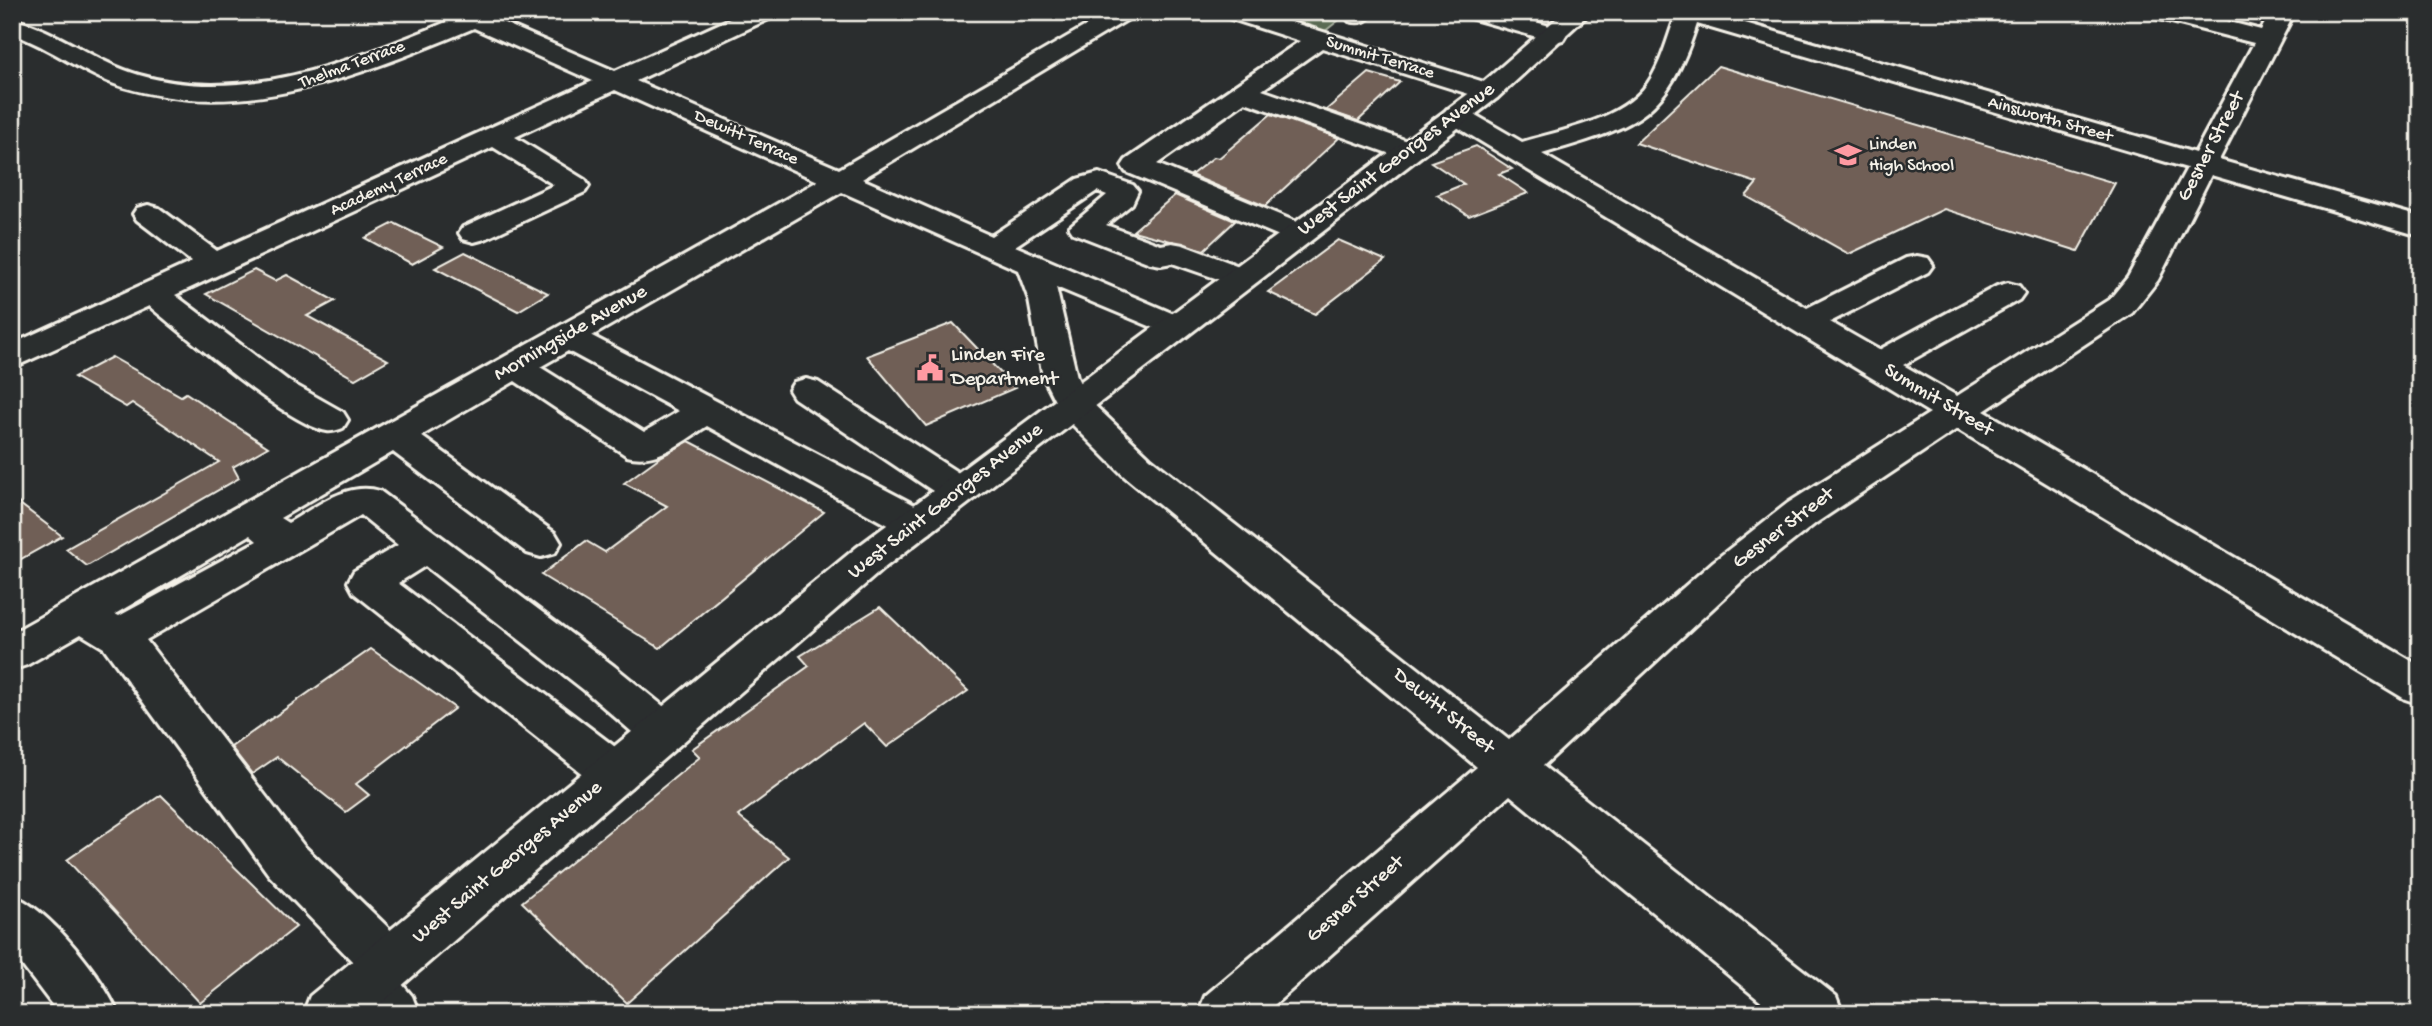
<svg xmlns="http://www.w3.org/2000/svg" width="2432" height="1026" viewBox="0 0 2432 1026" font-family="'Gochi Hand',sans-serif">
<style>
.green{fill:#5a6a53;stroke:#a7ae9e;stroke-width:2}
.building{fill:#6f5f56;stroke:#f4f1e8;stroke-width:2}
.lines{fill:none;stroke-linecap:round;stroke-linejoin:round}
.minor-casing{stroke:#f4f1e8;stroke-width:6}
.major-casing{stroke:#f4f1e8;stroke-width:6}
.minor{fill:#2a2d2e;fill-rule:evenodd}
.major{fill:#2a2d2e;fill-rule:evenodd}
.labels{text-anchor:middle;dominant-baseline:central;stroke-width:5;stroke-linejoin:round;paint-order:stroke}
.far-street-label{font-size:18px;fill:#f4f1e8;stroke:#2a2d2e}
.far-poi-label{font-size:18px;fill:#f4f1e8;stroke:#2a2d2e;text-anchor:start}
.street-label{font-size:21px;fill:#f4f1e8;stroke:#2a2d2e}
.poi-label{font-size:21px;fill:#f4f1e8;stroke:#2a2d2e;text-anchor:start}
</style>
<rect width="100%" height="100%" fill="#2a2d2e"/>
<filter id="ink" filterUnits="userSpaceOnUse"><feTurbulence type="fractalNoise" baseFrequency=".0143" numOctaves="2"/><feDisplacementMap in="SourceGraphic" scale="14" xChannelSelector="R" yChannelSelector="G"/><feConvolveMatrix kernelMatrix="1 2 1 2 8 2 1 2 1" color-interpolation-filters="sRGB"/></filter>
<g filter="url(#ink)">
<path class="green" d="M1244,12H1349L1319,36Z"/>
<g class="building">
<path d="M1718,66L2115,183L2078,251L1944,209L1849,254L1746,196L1757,183L1636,143Z"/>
<path d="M1369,73L1400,82L1358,121L1326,110Z"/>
<path d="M1271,114L1339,138L1265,206L1191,175L1214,157L1219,158Z"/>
<path d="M1476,146L1512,169L1499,174L1528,193L1469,216L1437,195L1464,184L1431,162Z"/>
<path d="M1175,195L1235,221L1204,250L1133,231Z"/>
<path d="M394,223L443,247L412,264L365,238Z"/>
<path d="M1338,240L1385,260L1315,314L1268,292Z"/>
<path d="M465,252L548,293L518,311L435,268Z"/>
<path d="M254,270L275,281L287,275L335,301L307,316L388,360L355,379L206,294Z"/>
<path d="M953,323L1015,388L926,426L867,356Z"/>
<path d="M112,357L181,396L186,393L268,447L233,467L239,478L87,566L66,549L219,462L132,403L126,407L74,377Z"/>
<path d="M689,441L824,512L660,648L541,575L586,541L605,552L667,506L624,483L660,457Z"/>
<path d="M12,498L62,536L12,564Z"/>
<path d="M880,607L968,691L887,747L864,723L738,816L789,857L627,1003L522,902L700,757L692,749L809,666L800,656Z"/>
<path d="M371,649L455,708L356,784L369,795L346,812L277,757L252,774L231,747Z"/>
<path d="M161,795L296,927L200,1003L67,860Z"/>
</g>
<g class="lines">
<g class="minor-casing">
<g id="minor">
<path d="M447,12H500L495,19L615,71L745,12H777L773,17L636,81L839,169L1110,12H1140L862,179L991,236L1077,179L1099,173L1133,185L1138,191L1132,204L1106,225L1161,245L1172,243L1183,245L1252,271L1257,278L1252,285L1241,287L1172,263L1161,265L1150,263L1073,233L1069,227L1107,195L1097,191L1015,246L1188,320L1193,327L1188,334L1176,337L1056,287L1077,377L1088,399L1150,458L1509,740L1714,561L1788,503L1930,413L1447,121L1443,115L1447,109H1465L1522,142C1562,130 1623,120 1648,83C1661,64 1667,40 1675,18L1668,12H1707L2195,153L2254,43L2152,17L2148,12H2190L2261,30L2271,12H2295L2219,160L2420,217V236L2211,175L2158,280L2132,313L1984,411L2420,666V704L2405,699L1957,429L1816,523L1742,581L1543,766L1836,996L1843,1014H1776L1510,795L1264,1014H1198L1205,996L1477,767L1124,476L1061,413L1043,377L1029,300L1018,270L842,192L592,336L930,513L935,523L930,533L916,537L902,533L707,426C682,442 657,464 627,456L515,381L421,436L555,533L561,543L555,553L541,557L527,553L393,452L280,518L288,523C316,507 347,481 380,491L614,666L679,719L685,732L679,745L663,751L647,745L584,690L425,566L398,583L631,759L638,773L631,787L615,793L599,787L354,593L348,582L354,571L398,545L361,515L146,640L303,845L407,946L415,963L407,980L401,983L412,996L419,1014H360L341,982L349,964L353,962L269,875L104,648L81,634L27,665L12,670V633L818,181L615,90L515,137L585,180L589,186L585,192L485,239L474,242L463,239L459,233L463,227L554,185L493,147L175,295L290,382L343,412L348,420L343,428C337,430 332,432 327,431C287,424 185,335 149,306L12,368V344L192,262L137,220L133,214L137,208L148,205L159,208L217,251L593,81L474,28C363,74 245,124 123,87C84,75 51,47 12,34V19C58,30 94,62 139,75C248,106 355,59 454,19ZM1697,24L2187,168L2128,277L2110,299L1957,396L1903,365L2019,300L2024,293L2019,286L2008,283L1997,286L1879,350L1830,322L1928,272L1933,265L1928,258L1917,256L1906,258L1807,308L1542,154C1634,126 1665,122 1697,24ZM568,351L679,411L644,432L540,367ZM250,535L257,541L119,616L115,614Z"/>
<path d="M1221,12H1259L1497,86L1501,92L1497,98L1488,100L1322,48L1262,90L1419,145L1423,151L1419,157L1409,159L1399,157L1245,102L1157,164L1311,228L1315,234L1311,240L1300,243L1289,240L1126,172L1122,166L1126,160L1300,41L1225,17Z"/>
<path d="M1348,12H1374C1367,22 1360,24 1349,21L1345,16Z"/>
<path d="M1463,12H1502L1563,30L1566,35L1563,40L1554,42L1467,17Z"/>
<path d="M806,379L818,382L971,481L977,490L971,499L958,503L945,499L794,398L789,390L794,382Z"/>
<path d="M12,895C49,909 103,977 118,1014H59L12,952Z"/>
</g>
</g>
<g class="major-casing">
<path id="major" d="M1564,12H1591L1497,98L884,568L369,1014H303L310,996L856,548L1479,86Z"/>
</g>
<use href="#minor" class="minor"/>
<use href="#major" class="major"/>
</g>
</g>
<defs>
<g id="school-bare" transform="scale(2.1)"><path d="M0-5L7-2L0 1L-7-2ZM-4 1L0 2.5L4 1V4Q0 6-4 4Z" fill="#ff9aa2" stroke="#2a2d2e" stroke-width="2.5" paint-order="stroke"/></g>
<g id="civic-bare" transform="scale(2.1)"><path d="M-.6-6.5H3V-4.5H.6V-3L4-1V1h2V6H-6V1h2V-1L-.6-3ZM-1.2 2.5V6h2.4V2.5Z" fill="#ff9aa2" stroke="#2a2d2e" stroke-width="2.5" paint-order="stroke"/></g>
</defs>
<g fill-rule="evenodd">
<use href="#school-bare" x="1848" y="155"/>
<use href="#civic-bare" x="930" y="368"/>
</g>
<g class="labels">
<g class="far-street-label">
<text transform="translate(1380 58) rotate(17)">Summit Terrace</text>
<text transform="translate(352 65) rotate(-20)">Thelma Terrace</text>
<text transform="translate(2050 120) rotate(16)">Ainsworth Street</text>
<text transform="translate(746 138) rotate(24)">Dewitt Terrace</text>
<text transform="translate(389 185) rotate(-25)">Academy Terrace</text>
</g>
<g class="far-poi-label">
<text x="1869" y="145">Linden<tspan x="1869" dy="21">High School</tspan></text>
</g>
<g class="street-label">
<text transform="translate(2212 147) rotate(-62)">Gesner Street</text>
<text transform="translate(1397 160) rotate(-37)">West Saint Georges Avenue</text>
<text transform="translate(571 334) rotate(-30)">Morningside Avenue</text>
<text transform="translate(1938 401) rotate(31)">Summit Street</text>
<text transform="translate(946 502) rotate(-38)">West Saint Georges Avenue</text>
<text transform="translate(1784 529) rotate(-37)">Gesner Street</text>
<text transform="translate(1443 712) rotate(39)">Dewitt Street</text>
<text transform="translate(508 863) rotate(-40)">West Saint Georges Avenue</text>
<text transform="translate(1356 900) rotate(-41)">Gesner Street</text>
</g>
<g class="poi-label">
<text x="951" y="356">Linden Fire<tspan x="951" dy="24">Department</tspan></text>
</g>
</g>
<rect width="2432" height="1026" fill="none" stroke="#2a2d2e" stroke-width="42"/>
<rect x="21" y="21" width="2390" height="984" fill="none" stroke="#f4f1e8" stroke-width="2.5" filter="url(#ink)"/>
</svg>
